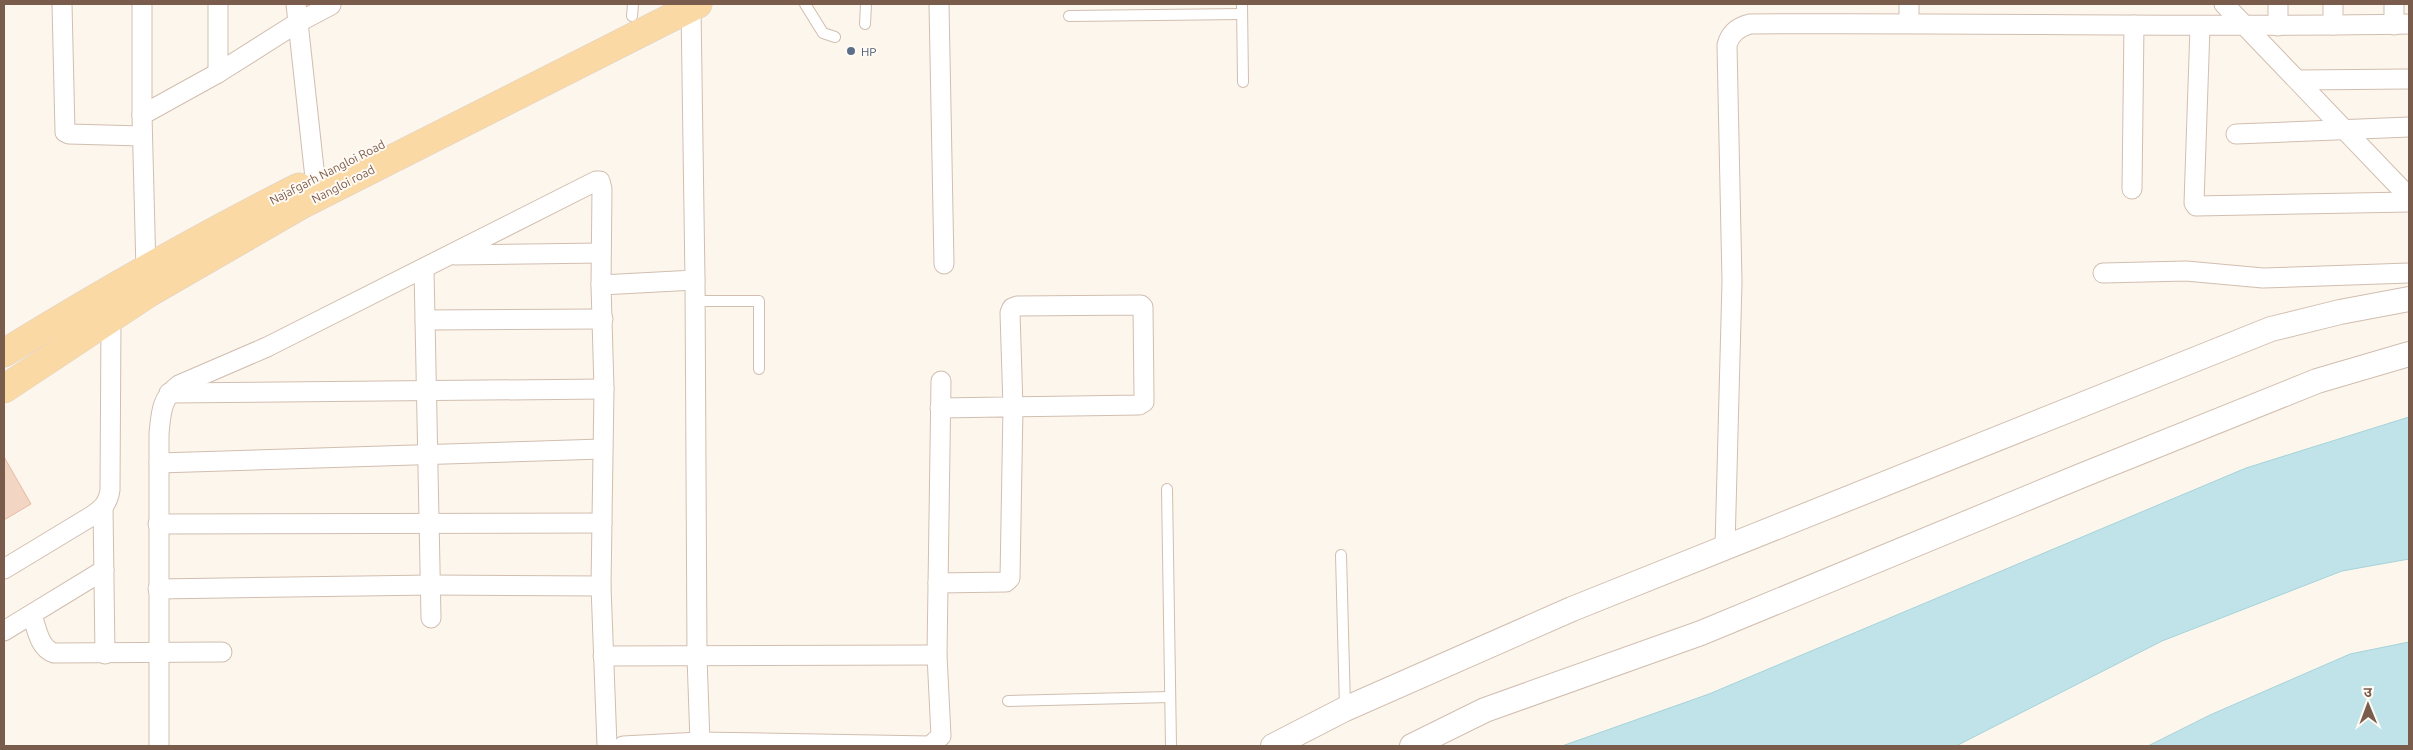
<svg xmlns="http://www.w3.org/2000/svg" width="2413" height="750" viewBox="0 0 2413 750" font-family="Ubuntu,'Noto Sans Devanagari',sans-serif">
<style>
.water{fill:#bfe3e8;stroke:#a5d3da}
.building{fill:#f3d5c3;stroke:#e6bba3}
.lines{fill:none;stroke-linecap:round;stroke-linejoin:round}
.service-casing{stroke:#d1beb0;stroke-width:12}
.minor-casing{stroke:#d1beb0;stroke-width:21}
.tertiary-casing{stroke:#d1beb0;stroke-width:26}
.primary-casing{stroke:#dad1cd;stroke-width:29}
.service{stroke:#fff;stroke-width:10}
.minor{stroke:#fff;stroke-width:19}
.tertiary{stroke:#fff;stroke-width:24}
.primary{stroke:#fbd9a5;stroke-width:28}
.service-dot{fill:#5c6f8a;stroke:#fffaf3;stroke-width:2}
.labels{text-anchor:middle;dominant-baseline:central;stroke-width:4;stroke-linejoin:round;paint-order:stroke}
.service-label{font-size:12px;fill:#4e5e75;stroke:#fffaf3;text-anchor:start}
.street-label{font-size:12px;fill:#7a5c4d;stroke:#fffaf3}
</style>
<rect width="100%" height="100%" fill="#fdf6ec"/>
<g class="water">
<path d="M2409,417V559L2342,571L2162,641L1956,746H1562L1709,694L2246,468Z"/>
<path d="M2409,642V746H2148L2210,715L2350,654Z"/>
</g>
<path class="building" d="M4,457L31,504L4,520Z"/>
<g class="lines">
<g class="service-casing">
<g id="service">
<path d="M805,4L823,33L835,37"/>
<path d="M1242,4L1243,82"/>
<path d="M632,16L633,4"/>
<path d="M1069,16L1242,14"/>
<path d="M865,24L866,4"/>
<path d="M695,301H759V369"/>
<path d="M1167,489L1171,746"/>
<path d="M1341,555L1345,708"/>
<path d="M1008,701L1170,697"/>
</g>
</g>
<g class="minor-casing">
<g id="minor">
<path d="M62,4L65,132L69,134L142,136"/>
<path d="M142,4V115L146,270"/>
<path d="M218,4V73"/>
<path d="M296,4L315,178"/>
<path d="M939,4L944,264"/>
<path d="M2224,4L2409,197"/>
<path d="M2278,4V26"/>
<path d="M1909,22V4"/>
<path d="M2333,25V4"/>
<path d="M2394,25V4"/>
<path d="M2200,27L2194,203L2196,206L2409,202"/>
<path d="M2299,80L2409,79"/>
<path d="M142,115L218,73L297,23L331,5"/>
<path d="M2236,134L2409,127"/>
<path d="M2132,189L2134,25"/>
<path d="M455,255L601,253"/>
<path d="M424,269L431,618"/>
<path d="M2103,273L2186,271L2263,278L2409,273"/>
<path d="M695,280L697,657L700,742"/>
<path d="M601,285L695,280L691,8"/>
<path d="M425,320L603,319"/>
<path d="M169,393L604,389"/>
<path d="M159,463L602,449"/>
<path d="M103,508L105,654"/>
<path d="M158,524L602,523"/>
<path d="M1725,547L1732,282L1727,45C1730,33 1738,27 1750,24C1970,22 2189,28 2409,24"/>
<path d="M4,569L90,517C102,509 108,504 110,490L111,318"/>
<path d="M938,583L1006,582L1010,578L1013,407L1010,313L1012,308L1017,306L1141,305L1143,307L1144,396V402L1139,405C1073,406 1006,407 940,408"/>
<path d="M158,589L432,585L601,586"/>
<path d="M32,615C37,629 39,648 54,653L222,652"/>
<path d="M4,631L104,570"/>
<path d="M603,656L937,655"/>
<path d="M159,746V434C161,413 161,398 179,385L267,347L596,181H600L602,189L601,285L604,389L601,586L607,746"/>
<path d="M623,746L700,742L930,746L941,736L937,655L941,381"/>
</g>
</g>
<g class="tertiary-casing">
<g id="tertiary">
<path d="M1273,746L1345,709L1572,609L2271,329L2340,312L2409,299"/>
<path d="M1412,746L1485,710L1701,633L2083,475L2317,381L2409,354"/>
</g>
</g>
<g class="primary-casing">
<g id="primary">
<path d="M4,353C100,294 198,238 299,187"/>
<path d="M4,389L149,293L303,204L698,4"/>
</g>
</g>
<use href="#service" class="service"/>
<use href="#minor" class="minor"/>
<use href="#tertiary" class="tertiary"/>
<use href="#primary" class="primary"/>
</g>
<circle class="service-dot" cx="851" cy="51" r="5"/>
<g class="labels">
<g class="service-label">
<text x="861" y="51">HP</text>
</g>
<g class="street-label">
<text transform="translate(327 172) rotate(-27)">Najafgarh Nangloi Road</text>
<text transform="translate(343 184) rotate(-27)">Nangloi road</text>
</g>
</g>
<rect width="2413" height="750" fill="none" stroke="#7a5c4d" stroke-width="10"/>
<g transform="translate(2368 705) rotate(359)" stroke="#fffaf3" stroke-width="4" paint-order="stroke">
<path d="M0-4L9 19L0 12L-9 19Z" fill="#7a5c4d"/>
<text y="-8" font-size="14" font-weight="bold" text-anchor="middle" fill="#7a5c4d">उ</text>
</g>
</svg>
